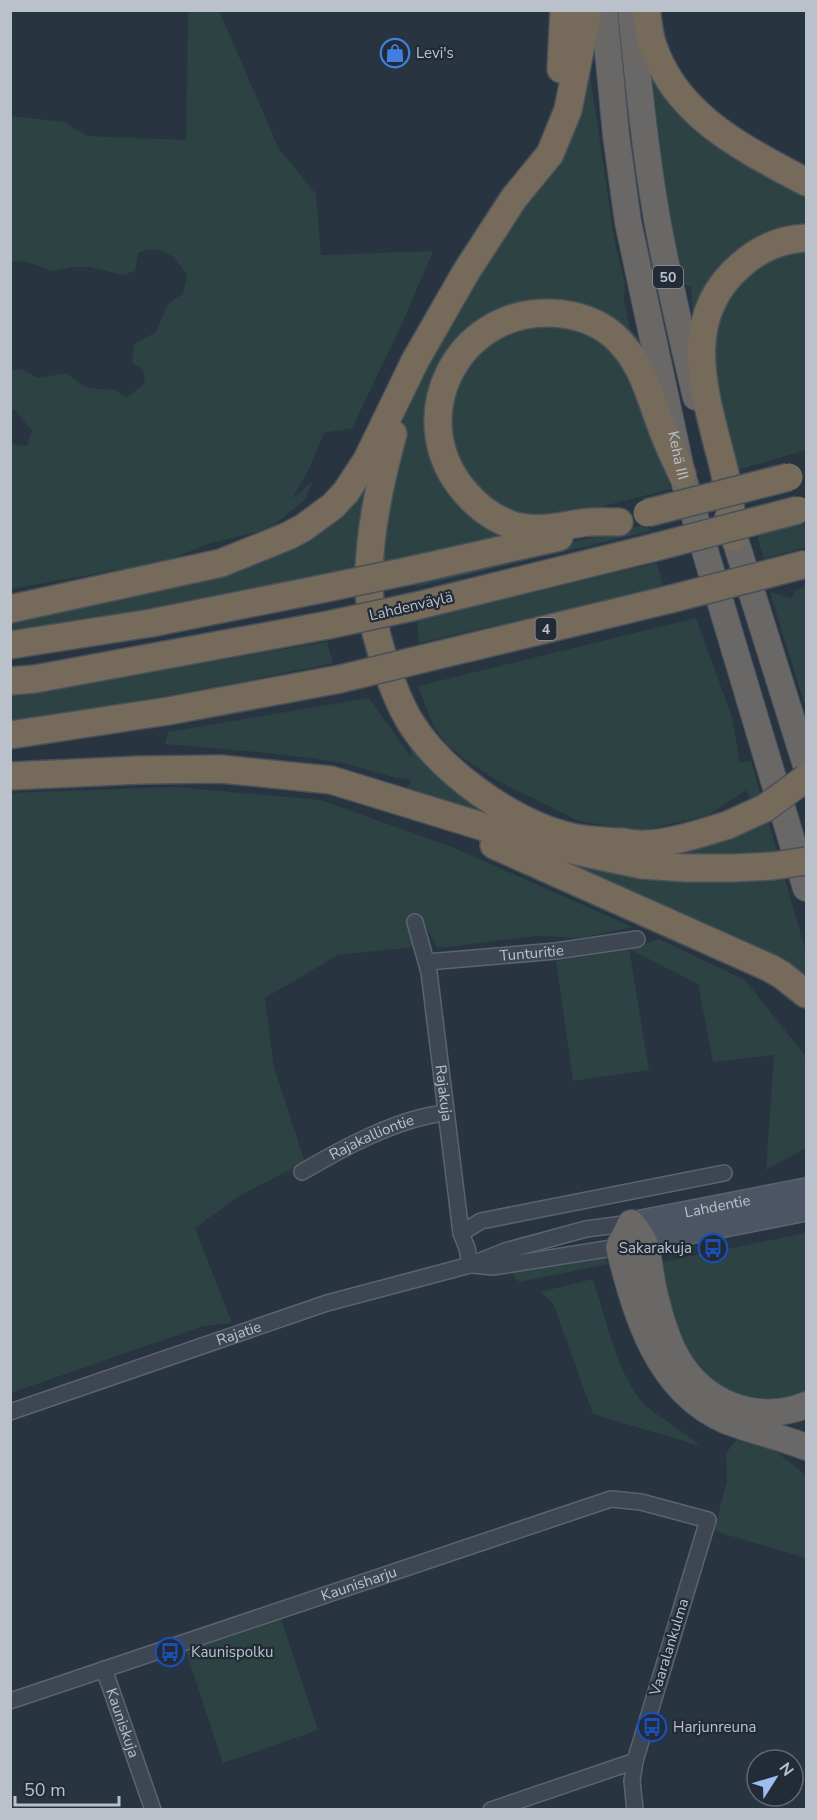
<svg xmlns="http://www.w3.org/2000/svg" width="817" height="1820" viewBox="0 0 817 1820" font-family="'Nunito Sans',sans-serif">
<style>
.green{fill:#2c4243}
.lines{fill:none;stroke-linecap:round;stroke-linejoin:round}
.minor-casing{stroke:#5b646e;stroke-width:18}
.secondary-casing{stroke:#5b646e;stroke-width:24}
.trunk-casing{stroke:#48515b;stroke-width:28}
.motorway-casing{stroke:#48515b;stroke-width:30}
.minor{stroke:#3d4651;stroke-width:15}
.secondary{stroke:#4c5563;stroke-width:21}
.trunk{stroke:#696866;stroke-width:26}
.motorway{stroke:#766b5b;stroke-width:27}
.motorway-bridge-casing{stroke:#48515b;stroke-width:30;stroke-linecap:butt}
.motorway-bridge{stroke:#766b5b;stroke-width:27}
.labels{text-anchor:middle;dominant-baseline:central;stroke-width:4.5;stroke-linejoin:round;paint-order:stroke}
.shield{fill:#222b36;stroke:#8c949e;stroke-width:1.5}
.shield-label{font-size:14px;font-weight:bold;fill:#bac1cb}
.poi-label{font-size:15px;fill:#bac1cb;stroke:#222b36;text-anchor:start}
.street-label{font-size:15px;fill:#bac1cb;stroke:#222b36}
</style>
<rect width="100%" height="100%" fill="#293441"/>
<g class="green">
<path d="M188,11H218L220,13L279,149L316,194L321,255L433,251L402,324L352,428L324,433L309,469L292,499L313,481L305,500L275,524L257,532L211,543L166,561L11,589V444L27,446L32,431L14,409L11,410V370L21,369L38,378L67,373C84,389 91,390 114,389L126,398L145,383L143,370L132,362L134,344L156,332L168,304L183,293L187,276C176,256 162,243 138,253L135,271L123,275L90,267H72L52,271L28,262L11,261V116L65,122L87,136L186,140Z"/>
<path d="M589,68L615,243L625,283L624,300L630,329L638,338L642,356L597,316L470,330L434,459L441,479L452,495L509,537L379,566L397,444L406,412L420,375Z"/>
<path d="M649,72L779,182L806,196V228L787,230L694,332L691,287L682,283L668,210Z"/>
<path d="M806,250V450L738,470C716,428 703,350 723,305C733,285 751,268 771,257C780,251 796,251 806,250Z"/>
<path d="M573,323L616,351L657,437L671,489L572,514L521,516L480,495L450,448L451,390L494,335L506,328Z"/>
<path d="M366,483L356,571L178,606L11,632V617L228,567Z"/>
<path d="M806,521V547L764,559L757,536Z"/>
<path d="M647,524L650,531L416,587V580Z"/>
<path d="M657,563L663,586L419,643L417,620Z"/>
<path d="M806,586V709L770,592L791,598L796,590Z"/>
<path d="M696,618L732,717L740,763L751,761L806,952V983L776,962L539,856L540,854C617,873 692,878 771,876L767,859C702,862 634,861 571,845C515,830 461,807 405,792L411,780C384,777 361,766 335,762C279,753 222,749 165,744L168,732L369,698L411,757L410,746L401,723C425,758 455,789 491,812C505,822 524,827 541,833C594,850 647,857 702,845C721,841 740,832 758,825L747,790L708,815L641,831L579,821L500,782L470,763L448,746L433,725L418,686Z"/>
<path d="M327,642L333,663C226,685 119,706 11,720V695Z"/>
<path d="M176,787L321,800L452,847L633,927L580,938L538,936L438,948L424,925L410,932L415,947L338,955L265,998L274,1068L305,1162L241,1195L195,1228L232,1323L203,1326L11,1393L10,793Z"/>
<path d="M659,939L745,980L804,1054L806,1065V1148L766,1170L774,1055L713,1062L698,984L629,949L649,1070L573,1081L556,961L628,949Z"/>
<path d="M806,1233V1396L766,1404L723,1391L686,1357L657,1263Z"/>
<path d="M593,1255L605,1258L608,1264L520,1282C515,1279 511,1276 512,1269Z"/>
<path d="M593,1279C605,1315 618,1377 644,1404C661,1420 684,1430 700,1446L593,1414L553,1303L540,1292Z"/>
<path d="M739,1437L774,1450L806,1475V1558L714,1531L727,1481L726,1453Z"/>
<path d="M281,1619L318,1730L223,1763L186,1651Z"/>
</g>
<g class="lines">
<g class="minor-casing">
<g id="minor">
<path id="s1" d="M415,922L429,972L461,1233L467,1248L470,1265"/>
<path id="s2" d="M427,962L556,951L637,939"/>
<path id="s3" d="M302,1172C343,1148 398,1118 445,1113"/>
<path d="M461,1233L481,1221L724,1173"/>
<path d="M473,1265L493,1267L619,1247"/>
<path id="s4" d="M10,1412L327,1303L470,1265L505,1251L586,1229L631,1223"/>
<path id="s5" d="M104,1669L153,1810"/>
<path id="s6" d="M10,1701L611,1499L641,1502L708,1520L635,1761L632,1781L635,1810"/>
<path d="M491,1810L635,1761"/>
</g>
</g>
<g class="secondary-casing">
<g id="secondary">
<path id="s7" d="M631,1223L806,1189"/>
<path d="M628,1245L806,1210"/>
</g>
</g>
<g class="trunk-casing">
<g id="trunk">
<path id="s8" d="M604,10L616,135L628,222L682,474L806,888"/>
<path d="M631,10C638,80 645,150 657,219C668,279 682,338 696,397"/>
<path d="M728,517L806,765"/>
<path d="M806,1405C781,1415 756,1415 730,1405C679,1384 664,1337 653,1287C650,1273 649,1255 644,1242C641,1235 635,1228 631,1223L619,1247C635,1314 658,1392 727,1421C753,1431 781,1437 806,1447"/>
</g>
</g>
<g class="motorway-casing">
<g id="motorway">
<path d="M646,10C648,21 649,33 652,43C675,116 744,149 806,182"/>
<path d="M561,69L564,10"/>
<path d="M393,434C379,485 363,555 371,609C377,642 392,691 409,720C440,772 516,826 576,838C591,841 606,841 621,842C630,843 639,845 648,844C676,842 701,833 728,825"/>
<path d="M619,522C607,522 594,521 582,523C560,526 537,532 515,526C496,520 479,508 466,493C402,421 455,310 551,313C574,314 597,321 614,336C645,364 650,400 665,436C670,449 676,461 682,474"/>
<path d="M734,537C731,517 730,495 725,474C709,404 674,322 741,265C759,249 782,239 806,238"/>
<path d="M408,571L559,537"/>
<path d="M412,607L656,547"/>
<path d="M10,609L221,563L288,536L303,528L333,506L346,492L367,460L415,361L466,272L514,198L550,154L568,110L588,10"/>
<path d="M10,645L151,623L326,588"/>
<path d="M422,659L671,599"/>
<path d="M10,681L35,679L328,625"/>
<path d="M10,735L168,711L340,679"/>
<path d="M10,776L140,770L221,769L331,780L530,841L595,855L642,865L687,868H733"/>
<path d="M494,845L770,968L782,975L806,994"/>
</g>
</g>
<use href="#minor" class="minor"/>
<use href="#secondary" class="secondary"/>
<use href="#trunk" class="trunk"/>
<use href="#motorway" class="motorway"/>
<g class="motorway-bridge-casing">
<g id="motorway-bridge">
<path d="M647,513L789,477"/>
<path d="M656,547L798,510"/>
<path d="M326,588L408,571"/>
<path d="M671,599L806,564"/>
<path d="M328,625L412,607"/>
<path d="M340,679L422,659"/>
<path d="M728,825L765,808L806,778"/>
<path d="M733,868L773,866L806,861"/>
</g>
</g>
<use href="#motorway-bridge" class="motorway-bridge"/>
</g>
<defs>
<g id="shop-ring" transform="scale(1.5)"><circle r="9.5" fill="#222b36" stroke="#3f7fe0" stroke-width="1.5"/><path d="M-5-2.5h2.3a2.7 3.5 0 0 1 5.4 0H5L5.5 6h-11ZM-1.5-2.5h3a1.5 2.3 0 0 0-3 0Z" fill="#3f7fe0"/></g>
<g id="bus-ring" transform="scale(1.5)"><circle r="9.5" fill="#222b36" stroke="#1a4fb4" stroke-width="1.5"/><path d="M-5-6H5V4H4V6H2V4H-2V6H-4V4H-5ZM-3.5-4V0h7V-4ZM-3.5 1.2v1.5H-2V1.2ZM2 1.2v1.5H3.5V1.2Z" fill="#1a4fb4"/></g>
</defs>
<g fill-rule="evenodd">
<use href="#shop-ring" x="395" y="53"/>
<use href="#bus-ring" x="713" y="1248"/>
<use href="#bus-ring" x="170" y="1652"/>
<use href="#bus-ring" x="652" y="1727"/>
</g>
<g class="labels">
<g class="shield">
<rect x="653" y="266" width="30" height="22" rx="4.5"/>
<rect x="535.5" y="618" width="21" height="22" rx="4.5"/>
</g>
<g class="shield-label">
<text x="668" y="277">50</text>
<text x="546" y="629">4</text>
</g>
<g class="poi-label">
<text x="416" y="53">Levi's</text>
<text x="692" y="1248" text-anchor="end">Sakarakuja</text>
<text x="191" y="1652">Kaunispolku</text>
<text x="673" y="1727">Harjunreuna</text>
</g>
<g class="street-label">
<text stroke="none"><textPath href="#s8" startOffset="452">Kehä III</textPath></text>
<text transform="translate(411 606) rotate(-13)">Lahdenväylä</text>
<text stroke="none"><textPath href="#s2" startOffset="105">Tunturitie</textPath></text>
<text stroke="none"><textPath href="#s1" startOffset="174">Rajakuja</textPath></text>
<text stroke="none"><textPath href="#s3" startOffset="78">Rajakalliontie</textPath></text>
<text stroke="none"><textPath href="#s7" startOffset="88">Lahdentie</textPath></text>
<text stroke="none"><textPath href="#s4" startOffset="242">Rajatie</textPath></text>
<text stroke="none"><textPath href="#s6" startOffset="368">Kaunisharju</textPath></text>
<text transform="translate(669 1647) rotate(-73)">Vaaralankulma</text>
<text stroke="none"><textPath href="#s5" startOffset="57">Kauniskuja</textPath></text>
</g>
</g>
<rect width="817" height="1820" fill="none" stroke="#bac1cb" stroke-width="24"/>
<g transform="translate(775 1778) rotate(53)"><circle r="28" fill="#222b36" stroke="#5f6772" stroke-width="1.5"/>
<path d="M0-4.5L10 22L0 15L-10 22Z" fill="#9abef0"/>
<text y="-9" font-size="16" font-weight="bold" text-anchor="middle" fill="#bac1cb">N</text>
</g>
<path d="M15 1796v9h104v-9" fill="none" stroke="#bac1cb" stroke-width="3"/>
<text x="24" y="1796" font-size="18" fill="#bac1cb" stroke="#222b36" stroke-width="4.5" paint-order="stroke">50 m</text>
</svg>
